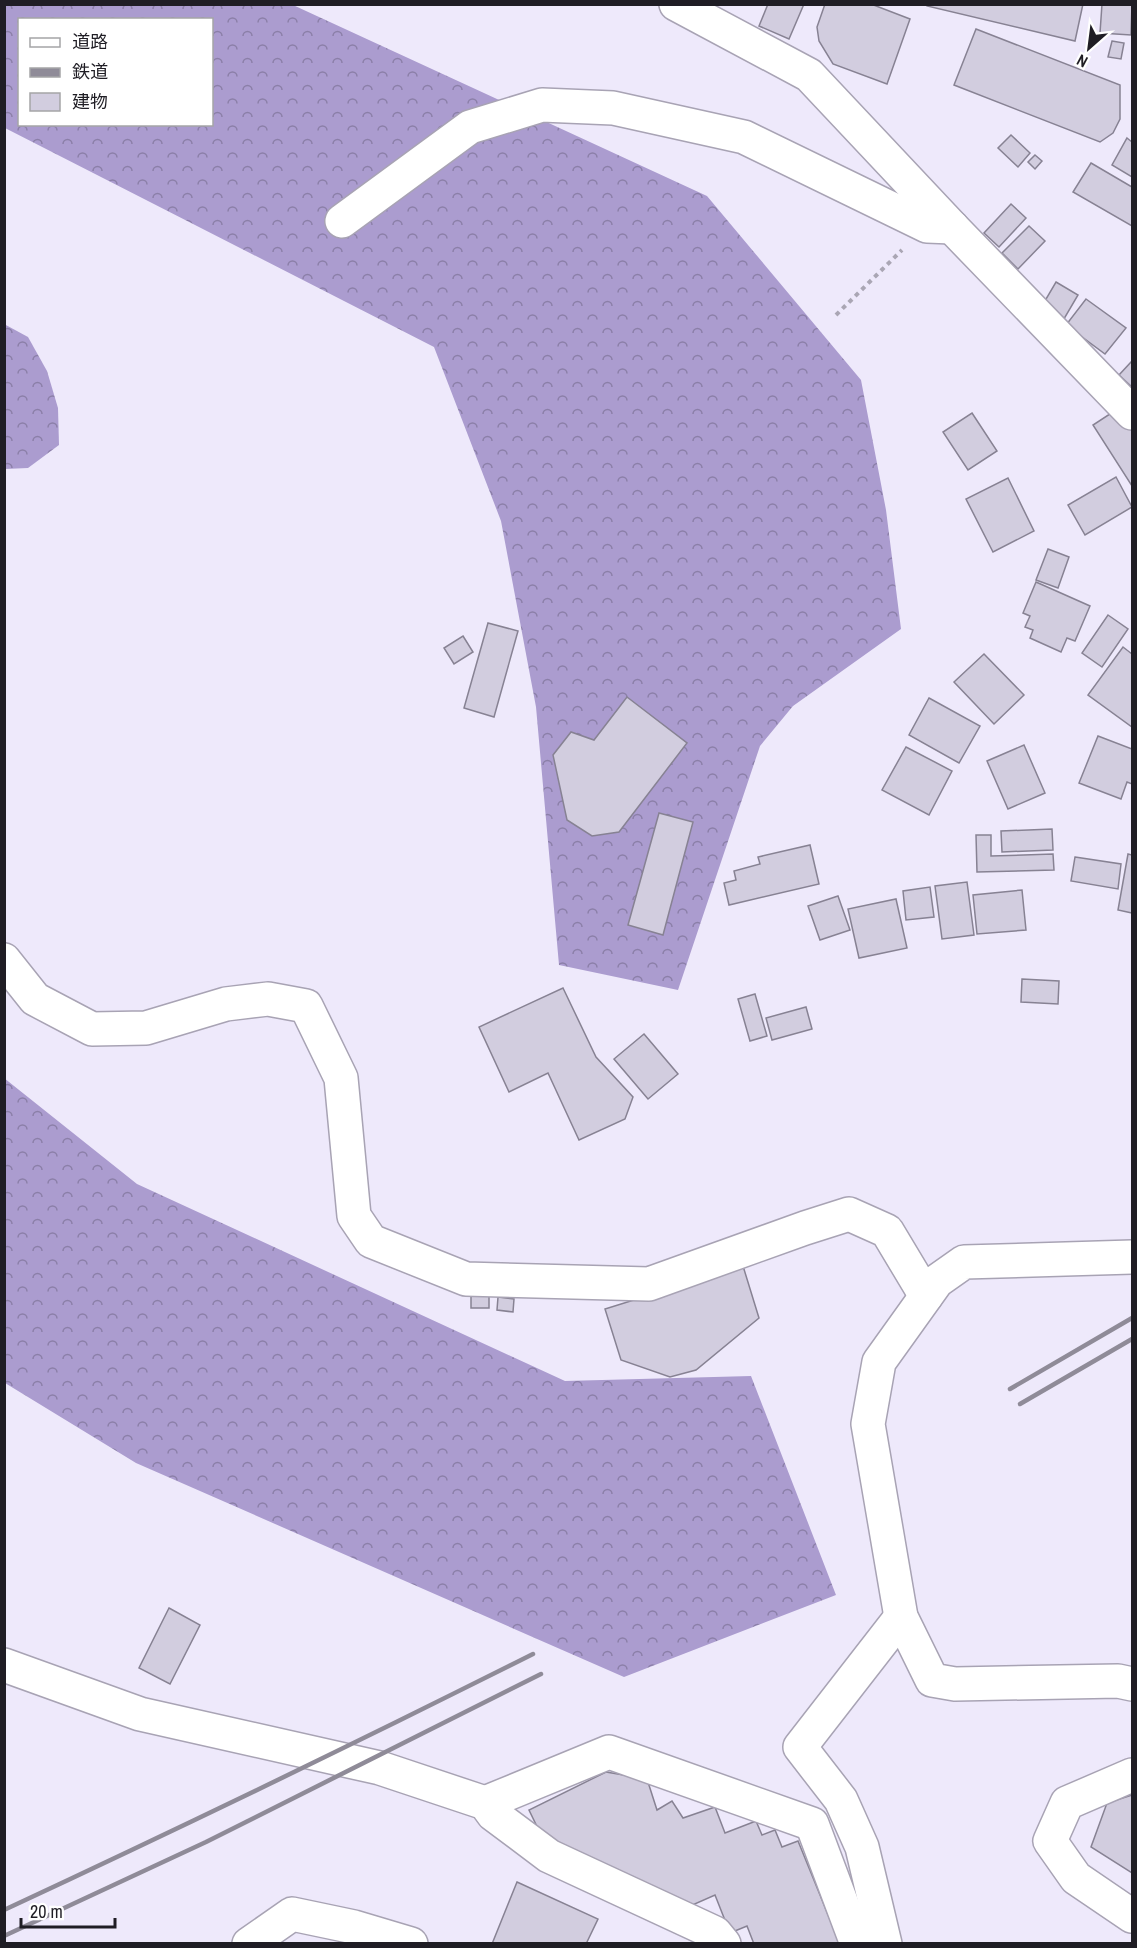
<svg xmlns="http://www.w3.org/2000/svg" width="1137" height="1948" viewBox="0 0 1137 1948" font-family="'Archivo Narrow','Noto Sans JP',sans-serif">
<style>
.forest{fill:url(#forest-crowns);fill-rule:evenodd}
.building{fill:#d2cddf;stroke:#878293;stroke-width:1.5}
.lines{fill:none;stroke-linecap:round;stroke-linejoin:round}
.minor-casing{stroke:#a8a3b4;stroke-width:36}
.path{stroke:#aaa6b4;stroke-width:4;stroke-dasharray:4.5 4.5;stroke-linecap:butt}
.minor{stroke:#fff;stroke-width:33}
.rail{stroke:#8f8b98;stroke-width:4.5}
</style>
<defs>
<pattern id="forest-crowns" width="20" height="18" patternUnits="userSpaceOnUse" patternTransform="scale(1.5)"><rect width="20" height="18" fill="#ab9ccf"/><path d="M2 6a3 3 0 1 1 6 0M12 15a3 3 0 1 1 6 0" fill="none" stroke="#8b7fa8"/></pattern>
</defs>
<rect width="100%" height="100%" fill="#eee9fb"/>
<g class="forest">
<path d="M4,5H293L707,196L861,380L886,510L901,629L793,706L760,746L678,990L559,965L536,707L501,521L434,347L5,128ZM20,20H212V124H20Z"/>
<path d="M4,324L28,337L47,371L58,408L59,445L28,468L5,469Z"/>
<path d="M4,1078L137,1184L565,1381L751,1376L836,1595L624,1677L136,1463L5,1383Z"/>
</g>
<g class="building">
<path d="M768,4H804L789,39L759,26Z"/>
<path d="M825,4H871L910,19L887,84L833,64L819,41L817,27Z"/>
<path d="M927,4H1083L1075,41L927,6Z"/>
<path d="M1102,4H1132L1131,35L1100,33Z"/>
<path d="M976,29L1120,85V119L1113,133L1100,142L954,85Z"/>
<path d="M1112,41L1124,43L1121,59L1108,57Z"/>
<path d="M1011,135L1030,153L1018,167L998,148Z"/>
<path d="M1127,138L1132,142V177L1112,165Z"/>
<path d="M1035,155L1042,161L1035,169L1028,162Z"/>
<path d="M1091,163L1132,187V226L1073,192Z"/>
<path d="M1011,204L1026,218L999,247L984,233Z"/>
<path d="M1029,226L1045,241L1018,269L1002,253Z"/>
<path d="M1056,282L1078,295L1061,324L1039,311Z"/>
<path d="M1086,299L1126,328L1105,354L1066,325Z"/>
<path d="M1132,361V387L1119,375Z"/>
<path d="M1122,406L1132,422V486L1093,425Z"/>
<path d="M972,413L997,451L968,470L943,432Z"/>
<path d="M1116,477L1132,507L1085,535L1068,505Z"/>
<path d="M1008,478L1034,531L993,552L966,499Z"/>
<path d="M1048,549L1069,557L1058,588L1036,580Z"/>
<path d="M1036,582L1090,606L1075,641L1067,638L1061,652L1030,638L1033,630L1025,627L1030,616L1023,613Z"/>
<path d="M1108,615L1128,629L1102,667L1082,653Z"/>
<path d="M488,623L518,631L494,717L464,708Z"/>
<path d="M463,636L473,652L454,664L444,648Z"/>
<path d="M1123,647L1132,654V727L1088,695Z"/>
<path d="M984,654L1024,695L994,724L954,682Z"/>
<path d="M627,697L687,743L619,832L592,836L567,820L553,755L571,732L594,740Z"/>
<path d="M929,698L980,726L959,763L909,735Z"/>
<path d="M1098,736L1132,749V784L1127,782L1121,799L1079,783Z"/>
<path d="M1024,745L1045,793L1008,809L987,761Z"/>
<path d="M906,747L952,771L929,815L882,790Z"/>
<path d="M659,813L693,822L663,935L628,925Z"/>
<path d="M1052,829L1053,850L1002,852L1001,831Z"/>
<path d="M976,835H991V856L1053,854L1054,870L977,872Z"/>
<path d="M810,845L819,884L729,905L724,883L736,880L734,871L760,864L758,857Z"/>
<path d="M1128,854L1132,855V913L1118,910Z"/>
<path d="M1075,857L1121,864L1118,889L1071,881Z"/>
<path d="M967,882L974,935L942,939L935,886Z"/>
<path d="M930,887L934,917L906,920L903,891Z"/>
<path d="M1022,890L1026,930L977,934L973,895Z"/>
<path d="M838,896L850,930L820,940L808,906Z"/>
<path d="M896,899L907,948L859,958L848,909Z"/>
<path d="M1022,979L1059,981L1058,1004L1021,1002Z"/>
<path d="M563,988L596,1057L633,1097L625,1119L579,1140L548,1073L509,1092L479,1027Z"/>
<path d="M755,994L767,1036L750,1041L738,999Z"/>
<path d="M806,1007L812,1029L772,1040L766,1018Z"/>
<path d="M644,1034L678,1074L648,1099L614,1059Z"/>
<path d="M743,1266L759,1318L696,1370L670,1377L621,1360L605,1309Z"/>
<rect x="471" y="1296" width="18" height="12"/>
<path d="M498,1297L514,1299L513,1312L497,1310Z"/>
<path d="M169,1608L200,1625L170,1684L139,1668Z"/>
<path d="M606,1772L647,1779L657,1810L672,1801L683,1818L715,1807L725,1833L756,1821L762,1835L775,1830L782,1847L798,1841L840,1944H754L747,1926L730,1933L715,1895L688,1907L544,1841L529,1810Z"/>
<path d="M1132,1795V1873L1091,1847L1107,1803Z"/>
<path d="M517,1882L598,1919L586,1944H492Z"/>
</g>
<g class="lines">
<g class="minor-casing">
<g id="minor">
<path d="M676,4L809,75L952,227L1132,413"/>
<path d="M342,221L470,127L542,105L613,108L744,137L927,226L952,227"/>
<path d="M4,960L35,999L92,1029L146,1028L226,1004L268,999L306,1006L341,1078L354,1216L371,1241L466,1279L649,1284L805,1228L849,1214L887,1231L926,1296"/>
<path d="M1132,1257L964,1262L937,1281L879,1362L868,1424L901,1617L932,1680L955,1684L1118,1681L1132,1684"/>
<path d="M4,1665L140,1714L380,1768L485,1803L493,1814L549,1856L715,1933L724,1944"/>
<path d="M1132,1775L1067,1803L1050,1841L1076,1878L1132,1916"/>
<path d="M485,1803L609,1752L812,1824L857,1944"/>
<path d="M249,1944L292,1914L354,1927L411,1944"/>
<path d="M885,1944L862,1847L841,1800L800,1747L901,1617"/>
</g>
</g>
<path class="path" d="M836,315L902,250"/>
<use href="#minor" class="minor"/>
<g class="rail">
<path d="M1010,1389L1132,1318"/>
<path d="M1020,1404L1132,1339"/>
<path d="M4,1910C182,1827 358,1742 533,1654"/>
<path d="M4,1936L206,1842L541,1674"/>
</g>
</g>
<rect width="1137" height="1948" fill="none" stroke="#1f1d24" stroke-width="12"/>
<rect x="18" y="18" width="195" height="108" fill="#ffffff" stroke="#a5a5a7" stroke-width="1.5"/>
<rect x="30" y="38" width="30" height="9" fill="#ffffff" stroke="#a5a5a7" stroke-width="1.5"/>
<text x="72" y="48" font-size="18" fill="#1f1d24">道路</text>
<rect x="30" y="68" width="30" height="9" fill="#8f8b98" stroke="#a5a5a7" stroke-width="1.5"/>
<text x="72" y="78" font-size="18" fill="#1f1d24">鉄道</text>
<rect x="30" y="93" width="30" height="18" fill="#d2cddf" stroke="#a5a5a7" stroke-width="1.5"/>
<text x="72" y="108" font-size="18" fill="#1f1d24">建物</text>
<g transform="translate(1089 48) rotate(208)" stroke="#ffffff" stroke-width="4.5" paint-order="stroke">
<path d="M0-4.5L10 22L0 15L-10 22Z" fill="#1f1d24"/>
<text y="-9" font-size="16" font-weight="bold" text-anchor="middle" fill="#1f1d24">N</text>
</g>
<path d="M21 1918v9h94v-9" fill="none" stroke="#1f1d24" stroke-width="3"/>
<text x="30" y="1918" font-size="18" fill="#1f1d24" stroke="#ffffff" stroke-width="4.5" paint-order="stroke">20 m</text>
</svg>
